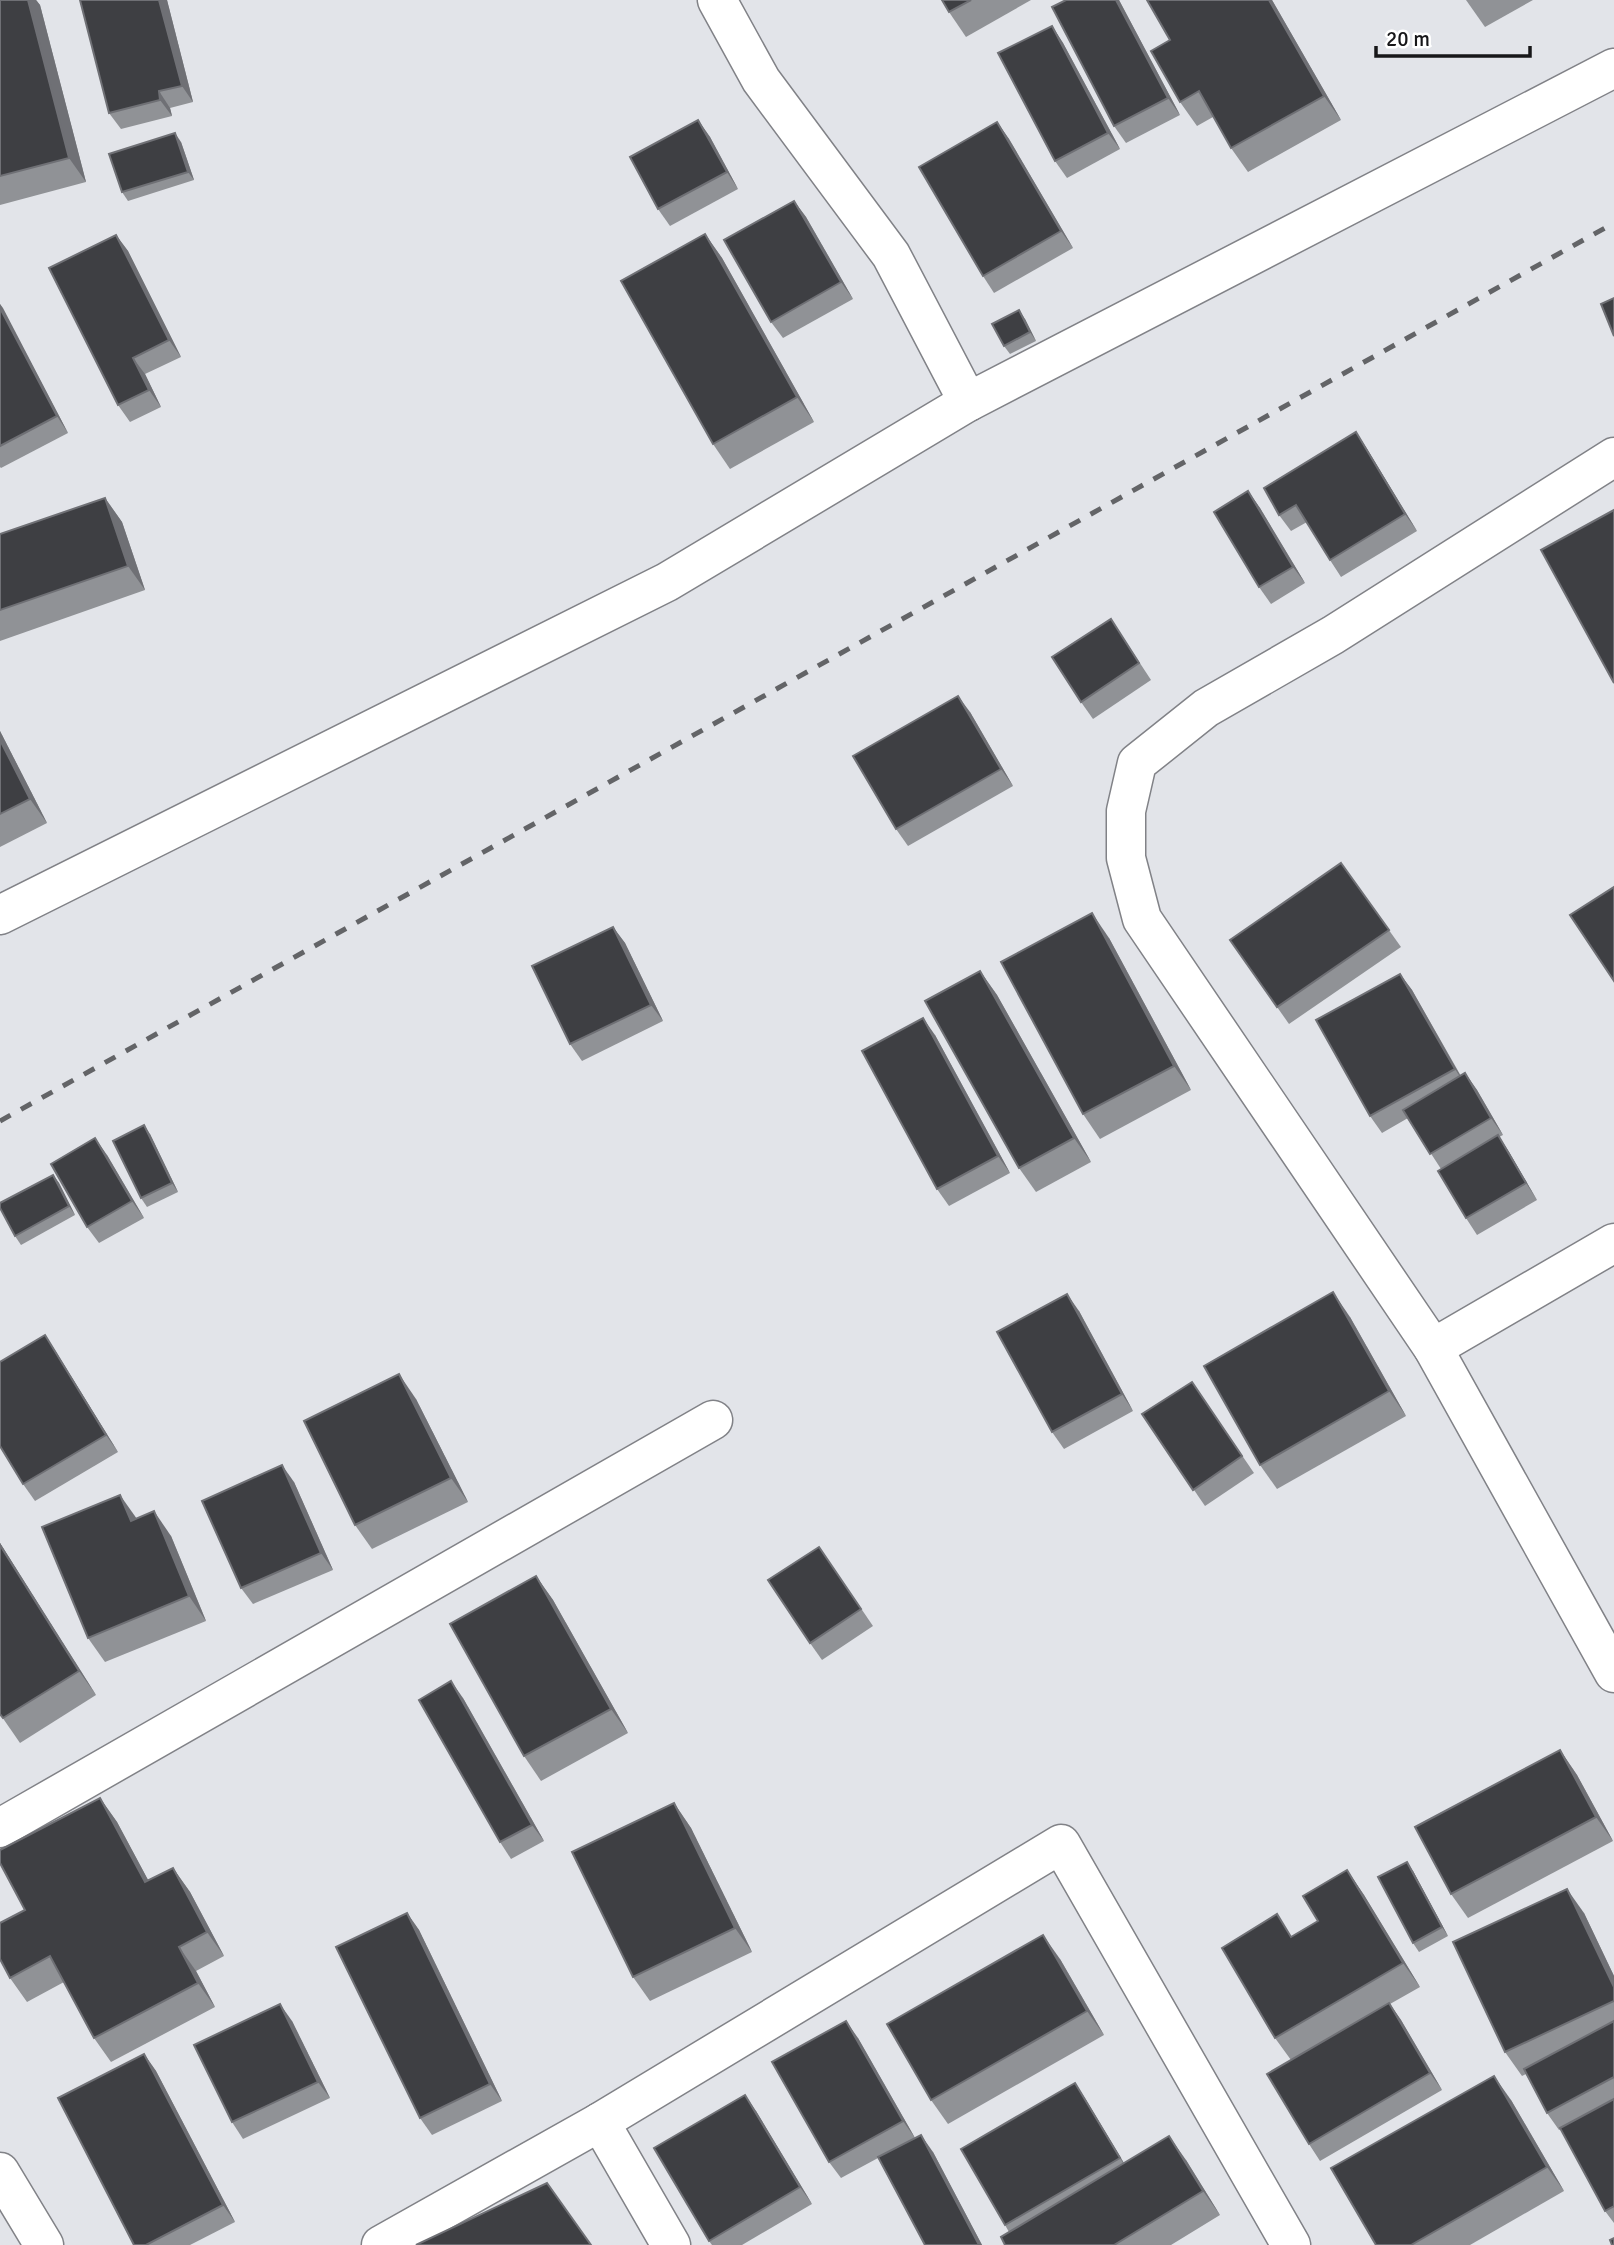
<svg xmlns="http://www.w3.org/2000/svg" width="1614" height="2245" viewBox="0 0 1614 2245" font-family="Signika,sans-serif">
<style>
.lines{fill:none;stroke-linecap:round;stroke-linejoin:round}
.minor-casing{stroke:#818287;stroke-width:41}
.minor{stroke:#fff;stroke-width:38}
.rail{stroke:#636467;stroke-width:5;stroke-dasharray:12 12;stroke-linecap:butt}
.wall{fill:#909296}
.shaded-wall{fill:#6f7075}
.building{fill:#3e3f43;stroke:#6f7075;stroke-width:2}
</style>
<rect width="100%" height="100%" fill="#e2e4e9"/>
<g class="lines">
<g class="minor-casing">
<g id="minor">
<path d="M717,0L761,80L891,255L968,402"/>
<path d="M1614,457L1333,635L1206,708L1137,763L1126,811V858L1142,919L1433,1348L1614,1673"/>
<path d="M0,915L667,582L968,402L1614,68"/>
<path d="M1433,1348L1614,1243"/>
<path d="M0,1828L713,1420"/>
<path d="M600,2122L1061,1844L1291,2245"/>
<path d="M0,2172L44,2245"/>
<path d="M381,2245L600,2122L671,2245"/>
</g>
</g>
<use href="#minor" class="minor"/>
<path class="rail" d="M0,1121L1614,223"/>
</g>
<g class="wall">
<path d="M0,0H36L40,5L86,182L0,205Z"/>
<path d="M167,0L193,102L170,108L172,116L121,129L109,113Z"/>
<path d="M942,0H1031L966,37L949,12Z"/>
<path d="M1119,0L1180,115L1126,143L1114,126Z"/>
<path d="M1147,0H1272L1341,120L1248,172L1231,148L1213,117L1197,126L1180,102L1170,40Z"/>
<path d="M1466,0H1533L1485,27Z"/>
<path d="M1052,26L1063,43L1120,149L1067,178L1055,161Z"/>
<path d="M698,120L710,137L738,189L670,226L658,209Z"/>
<path d="M997,122L1009,139L1073,248L994,293L983,276Z"/>
<path d="M181,142L194,180L128,201L122,192Z"/>
<path d="M794,201L806,217L853,299L783,338L771,322Z"/>
<path d="M705,234L722,258L814,422L730,469L713,444Z"/>
<path d="M116,235L128,251L181,357L145,374L161,407L130,422L118,405Z"/>
<path d="M0,304L68,433L1,468L0,467Z"/>
<path d="M1025,319L1036,341L1010,354L1004,346Z"/>
<path d="M1356,432L1367,449L1417,531L1341,577L1330,560L1307,522L1291,531L1279,515Z"/>
<path d="M1248,491L1260,508L1305,583L1271,604L1259,587Z"/>
<path d="M105,498L122,522L145,590L0,641V534Z"/>
<path d="M1111,619L1151,680L1093,719L1081,702Z"/>
<path d="M970,712L1013,786L908,846L896,829Z"/>
<path d="M0,731L47,823L0,847Z"/>
<path d="M1341,863L1401,947L1289,1024L1230,940Z"/>
<path d="M613,927L625,943L663,1021L582,1061L570,1044Z"/>
<path d="M1109,938L1191,1090L1100,1139L1083,1114Z"/>
<path d="M980,971L997,995L1091,1162L1036,1192L1019,1168Z"/>
<path d="M1400,974L1412,990L1461,1076L1465,1073L1477,1090L1503,1135L1499,1137L1509,1152L1537,1200L1477,1235L1466,1218L1441,1169L1408,1118L1382,1133L1370,1116Z"/>
<path d="M935,1035L1010,1173L949,1206L937,1189Z"/>
<path d="M150,1134L178,1192L147,1207L141,1198Z"/>
<path d="M107,1155L144,1218L99,1243L87,1227Z"/>
<path d="M53,1175L59,1183L75,1215L21,1245L15,1236Z"/>
<path d="M1079,1311L1133,1411L1064,1449L1052,1432Z"/>
<path d="M1350,1317L1406,1416L1277,1489L1260,1465Z"/>
<path d="M45,1335L56,1352L118,1452L35,1501L23,1484Z"/>
<path d="M1192,1382L1254,1473L1205,1506L1142,1414Z"/>
<path d="M416,1399L468,1502L372,1549L355,1525Z"/>
<path d="M294,1482L333,1570L253,1604L241,1588Z"/>
<path d="M137,1519L171,1536L206,1621L105,1662L88,1638Z"/>
<path d="M0,1543L96,1695L20,1743L0,1714Z"/>
<path d="M819,1547L873,1626L822,1660L810,1643Z"/>
<path d="M536,1576L553,1600L628,1733L541,1781L524,1756Z"/>
<path d="M463,1698L544,1841L511,1859L500,1842Z"/>
<path d="M1560,1750L1577,1775L1613,1841L1468,1918L1451,1894Z"/>
<path d="M100,1798L117,1822L148,1880L173,1868L190,1892L224,1956L196,1971L215,2007L111,2062L94,2038L64,1982L27,2002L10,1978L25,1910Z"/>
<path d="M674,1803L691,1828L752,1952L650,2001L633,1977Z"/>
<path d="M1347,1870L1364,1895L1420,1987L1390,2004L1401,2020L1442,2090L1320,2161L1309,2144L1291,2060L1275,2038L1293,1936L1318,1921Z"/>
<path d="M1413,1871L1448,1936L1419,1952L1413,1943Z"/>
<path d="M407,1913L419,1930L502,2101L432,2135L420,2118Z"/>
<path d="M1584,1913L1614,1976V2223L1605,2211L1561,2129L1559,2130L1547,2113L1526,2074L1522,2076L1505,2052Z"/>
<path d="M1060,1959L1104,2035L948,2124L931,2100Z"/>
<path d="M292,2021L330,2098L243,2139L232,2122Z"/>
<path d="M858,2038L915,2138L896,2148L933,2152L982,2245H925L878,2158L841,2178L829,2162Z"/>
<path d="M144,2054L156,2071L235,2222L190,2245H134Z"/>
<path d="M1075,2083L1086,2100L1124,2163L1186,2160L1220,2215L1171,2245H1005L1009,2232L1005,2225Z"/>
<path d="M1511,2100L1564,2191L1470,2245H1376Z"/>
<path d="M756,2111L812,2204L742,2245H712L709,2241Z"/>
</g>
<g class="shaded-wall">
<path d="M28,0H36L40,5L86,182L69,158Z"/>
<path d="M159,0H167L193,102L182,86Z"/>
<path d="M1116,0H1119L1180,115L1168,98Z"/>
<path d="M1269,0H1272L1341,120L1324,96Z"/>
<path d="M1052,26L1063,43L1120,149L1108,133Z"/>
<path d="M159,91L170,108L172,116L160,100Z"/>
<path d="M698,120L710,137L738,189L727,172Z"/>
<path d="M997,122L1009,139L1073,248L1061,231Z"/>
<path d="M175,133L181,142L194,180L188,172Z"/>
<path d="M794,201L806,217L853,299L841,282Z"/>
<path d="M705,234L722,258L814,422L797,397Z"/>
<path d="M116,235L128,251L181,357L169,340Z"/>
<path d="M0,304L3,308L68,433L57,416L0,308Z"/>
<path d="M1019,310L1025,319L1036,341L1030,332Z"/>
<path d="M133,358L145,374L161,407L149,390Z"/>
<path d="M1356,432L1367,449L1417,531L1405,514Z"/>
<path d="M1248,491L1260,508L1305,583L1293,567Z"/>
<path d="M105,498L122,522L145,590L128,566Z"/>
<path d="M958,696L970,712L1013,786L1001,769Z"/>
<path d="M0,731L47,823L30,799L0,740Z"/>
<path d="M1092,913L1109,938L1191,1090L1174,1066Z"/>
<path d="M613,927L625,943L663,1021L651,1005Z"/>
<path d="M980,971L997,995L1091,1162L1074,1138Z"/>
<path d="M1400,974L1412,990L1466,1086L1455,1069Z"/>
<path d="M923,1018L935,1035L1010,1173L998,1156Z"/>
<path d="M1465,1073L1477,1090L1503,1135L1491,1118Z"/>
<path d="M144,1125L150,1134L178,1192L172,1183Z"/>
<path d="M1498,1135L1509,1152L1537,1200L1526,1183Z"/>
<path d="M95,1138L107,1155L144,1218L132,1201Z"/>
<path d="M53,1175L59,1183L75,1215L69,1206Z"/>
<path d="M1333,1292L1350,1317L1406,1416L1389,1391Z"/>
<path d="M1067,1294L1079,1311L1133,1411L1122,1394Z"/>
<path d="M45,1335L56,1352L118,1452L106,1435Z"/>
<path d="M399,1374L416,1399L468,1502L451,1478Z"/>
<path d="M282,1465L294,1482L333,1570L321,1553Z"/>
<path d="M120,1495L137,1519L131,1521Z"/>
<path d="M154,1511L171,1536L206,1621L189,1596Z"/>
<path d="M0,1543L96,1695L79,1671L0,1545Z"/>
<path d="M536,1576L553,1600L628,1733L611,1709Z"/>
<path d="M451,1681L463,1698L544,1841L532,1825Z"/>
<path d="M1560,1750L1577,1775L1613,1841L1596,1817Z"/>
<path d="M100,1798L117,1822L162,1906L145,1882Z"/>
<path d="M674,1803L691,1828L752,1952L735,1928Z"/>
<path d="M1407,1862L1413,1871L1448,1936L1442,1927Z"/>
<path d="M173,1868L190,1892L224,1956L207,1932Z"/>
<path d="M1347,1870L1364,1895L1420,1987L1403,1963Z"/>
<path d="M1567,1889L1584,1913L1614,1976V1987Z"/>
<path d="M407,1913L419,1930L502,2101L490,2084Z"/>
<path d="M1043,1935L1060,1959L1104,2035L1087,2011Z"/>
<path d="M179,1947L196,1971L215,2007L198,1983Z"/>
<path d="M1389,2003L1401,2020L1442,2090L1430,2073Z"/>
<path d="M280,2004L292,2021L330,2098L318,2082Z"/>
<path d="M846,2021L858,2038L915,2138L903,2121Z"/>
<path d="M144,2054L156,2071L235,2222L223,2205Z"/>
<path d="M1494,2076L1511,2100L1564,2191L1547,2167Z"/>
<path d="M1075,2083L1086,2100L1131,2175L1120,2158Z"/>
<path d="M745,2095L756,2111L812,2204L800,2187Z"/>
<path d="M921,2135L933,2152L982,2245H979Z"/>
<path d="M1169,2136L1186,2160L1220,2215L1203,2191Z"/>
</g>
<g class="building">
<path d="M0,0H28L69,158L0,176Z"/>
<path d="M80,0H159L182,86L159,91L160,100L109,113Z"/>
<path d="M942,0H971L949,12Z"/>
<path d="M1066,0H1116L1168,98L1114,126L1052,7Z"/>
<path d="M1147,0H1269L1324,96L1231,148L1199,91L1180,102L1151,51L1170,40Z"/>
<path d="M1052,26L1108,133L1055,161L998,53Z"/>
<path d="M698,120L727,172L658,209L630,157Z"/>
<path d="M997,122L1061,231L983,276L919,167Z"/>
<path d="M175,133L188,172L122,192L109,154Z"/>
<path d="M794,201L841,282L771,322L724,240Z"/>
<path d="M705,234L797,397L713,444L621,281Z"/>
<path d="M116,235L169,340L133,358L149,390L118,405L49,268Z"/>
<path d="M1614,298V336L1601,304Z"/>
<path d="M0,308L57,416L0,446Z"/>
<path d="M1019,310L1030,332L1004,346L992,324Z"/>
<path d="M1356,432L1405,514L1330,560L1296,505L1279,515L1264,488Z"/>
<path d="M1248,491L1293,567L1259,587L1214,512Z"/>
<path d="M105,498L128,566L0,610V534Z"/>
<path d="M1614,510V683L1541,550Z"/>
<path d="M1111,619L1139,663L1081,702L1052,657Z"/>
<path d="M958,696L1001,769L896,829L853,756Z"/>
<path d="M0,740L30,799L0,814Z"/>
<path d="M1341,863L1389,930L1277,1007L1230,940Z"/>
<path d="M1614,887V981L1570,915Z"/>
<path d="M1092,913L1174,1066L1083,1114L1001,962Z"/>
<path d="M613,927L651,1005L570,1044L532,966Z"/>
<path d="M980,971L1074,1138L1019,1168L925,1001Z"/>
<path d="M1400,974L1455,1069L1370,1116L1316,1020Z"/>
<path d="M923,1018L998,1156L937,1189L862,1051Z"/>
<path d="M1465,1073L1491,1118L1430,1154L1403,1110Z"/>
<path d="M144,1125L172,1183L141,1198L113,1141Z"/>
<path d="M1498,1135L1526,1183L1466,1218L1438,1171Z"/>
<path d="M95,1138L132,1201L87,1227L51,1164Z"/>
<path d="M53,1175L69,1206L15,1236L0,1208V1203Z"/>
<path d="M1333,1292L1389,1391L1260,1465L1204,1366Z"/>
<path d="M1067,1294L1122,1394L1052,1432L997,1332Z"/>
<path d="M45,1335L106,1435L23,1484L0,1446V1362Z"/>
<path d="M399,1374L451,1478L355,1525L304,1421Z"/>
<path d="M1192,1382L1242,1456L1193,1490L1142,1414Z"/>
<path d="M282,1465L321,1553L241,1588L202,1501Z"/>
<path d="M120,1495L131,1521L154,1511L189,1596L88,1638L42,1527Z"/>
<path d="M0,1545L79,1671L3,1718L0,1714Z"/>
<path d="M819,1547L861,1609L810,1643L768,1580Z"/>
<path d="M536,1576L611,1709L524,1756L450,1624Z"/>
<path d="M451,1681L532,1825L500,1842L419,1700Z"/>
<path d="M1560,1750L1596,1817L1451,1894L1415,1827Z"/>
<path d="M100,1798L145,1882L173,1868L207,1932L179,1947L198,1983L94,2038L50,1956L10,1978L0,1959V1923L25,1910L0,1863V1850Z"/>
<path d="M674,1803L735,1928L633,1977L572,1852Z"/>
<path d="M1407,1862L1442,1927L1413,1943L1378,1877Z"/>
<path d="M1347,1870L1403,1963L1275,2038L1222,1948L1277,1914L1291,1937L1318,1921L1303,1896Z"/>
<path d="M1567,1889L1614,1987V2001L1505,2052L1453,1942Z"/>
<path d="M407,1913L490,2084L420,2118L336,1947Z"/>
<path d="M1043,1935L1087,2011L931,2100L887,2024Z"/>
<path d="M1389,2003L1430,2073L1309,2144L1267,2074Z"/>
<path d="M280,2004L318,2082L232,2122L194,2045Z"/>
<path d="M846,2021L903,2121L829,2162L772,2062Z"/>
<path d="M1614,2021V2077L1547,2113L1524,2069Z"/>
<path d="M144,2054L223,2205L146,2245H134L58,2098Z"/>
<path d="M1494,2076L1547,2167L1411,2245H1376L1331,2168Z"/>
<path d="M1075,2083L1120,2158L1005,2225L961,2149Z"/>
<path d="M745,2095L800,2187L709,2241L654,2148Z"/>
<path d="M1614,2099V2206L1605,2211L1560,2128Z"/>
<path d="M921,2135L979,2245H925L878,2157Z"/>
<path d="M1169,2136L1203,2191L1114,2245H1005L1001,2237Z"/>
<path d="M547,2183L591,2245H416Z"/>
<path d="M1614,2238V2245H1612L1610,2240Z"/>
</g>
<path d="M1376 46v10h154v-10" fill="none" stroke="#171719" stroke-width="3.5"/>
<text x="1386" y="46" font-size="21" fill="#171719" stroke="#ffffff" stroke-width="5" paint-order="stroke">20 m</text>
</svg>
